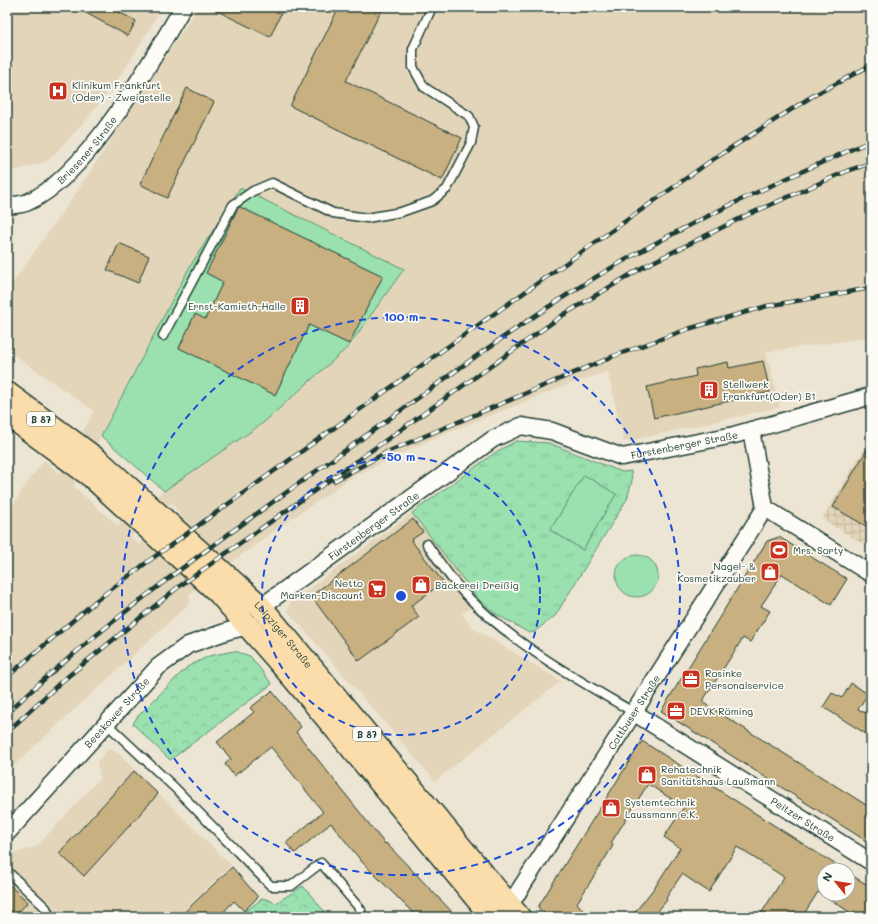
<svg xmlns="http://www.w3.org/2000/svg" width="878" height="924" viewBox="0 0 878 924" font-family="Mali,sans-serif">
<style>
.built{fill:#e2d5ba;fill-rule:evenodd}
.industrial{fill:url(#industrial-grid)}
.grass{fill:#9ae1af;stroke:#5c8f72}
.forest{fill:url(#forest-crowns);stroke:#5c8f72}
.park{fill:url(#park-tufts);stroke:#5c8f72;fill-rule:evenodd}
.building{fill:#c8b080;stroke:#1f3d34}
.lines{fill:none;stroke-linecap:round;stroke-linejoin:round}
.lane-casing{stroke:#1f3d34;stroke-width:11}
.street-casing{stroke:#1f3d34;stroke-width:19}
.primary-casing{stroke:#1f3d34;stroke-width:25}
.lane{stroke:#fdfcf7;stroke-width:8}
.street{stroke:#fdfcf7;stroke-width:16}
.primary{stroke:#faddab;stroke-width:22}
.rail-casing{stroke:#1f3d34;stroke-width:4.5}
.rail{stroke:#fdfcf7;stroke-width:3;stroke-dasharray:9;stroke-linecap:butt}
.ring{fill:none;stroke:#1d4ed8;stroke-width:2;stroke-dasharray:7 5}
.labels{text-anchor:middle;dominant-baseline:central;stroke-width:3.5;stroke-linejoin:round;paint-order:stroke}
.shield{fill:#fdfcf7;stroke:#62766e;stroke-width:1}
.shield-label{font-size:9px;font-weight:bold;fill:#1f3d34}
.poi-label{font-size:10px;fill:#1f3d34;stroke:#fdfcf7;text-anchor:start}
.street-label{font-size:10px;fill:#1f3d34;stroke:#fdfcf7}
.centre{fill:#1d4ed8;stroke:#fdfcf7;stroke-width:2}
.ring-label{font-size:12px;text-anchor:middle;font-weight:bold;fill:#1d4ed8;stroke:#fdfcf7;stroke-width:3.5;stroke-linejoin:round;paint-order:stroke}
</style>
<defs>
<pattern id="industrial-grid" width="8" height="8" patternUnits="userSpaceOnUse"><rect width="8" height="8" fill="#e2d5ba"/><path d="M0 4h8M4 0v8" fill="none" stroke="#c1b8a0"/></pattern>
<pattern id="forest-crowns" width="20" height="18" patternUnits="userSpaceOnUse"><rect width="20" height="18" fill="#9ae1af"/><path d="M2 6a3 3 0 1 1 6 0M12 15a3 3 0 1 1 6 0" fill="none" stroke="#84c297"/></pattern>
<pattern id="park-tufts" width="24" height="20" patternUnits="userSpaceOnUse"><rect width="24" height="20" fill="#9ae1af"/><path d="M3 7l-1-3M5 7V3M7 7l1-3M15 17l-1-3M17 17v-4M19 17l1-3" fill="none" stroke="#84c297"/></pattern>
</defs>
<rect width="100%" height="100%" fill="#ede5d3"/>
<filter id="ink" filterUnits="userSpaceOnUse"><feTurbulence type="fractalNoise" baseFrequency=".025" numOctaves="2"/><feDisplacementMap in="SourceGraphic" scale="8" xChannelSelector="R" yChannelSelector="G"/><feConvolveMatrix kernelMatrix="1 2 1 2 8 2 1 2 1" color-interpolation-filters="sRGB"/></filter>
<g filter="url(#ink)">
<g class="built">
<path d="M7,7H162L128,65L88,118L48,161L7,173Z"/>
<path d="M198,7H808L819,13L833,7H871V337L766,352L780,407L624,442L608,372L572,383L434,438L354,476L278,528L189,594L190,603L7,772V517L20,493L44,460L60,474L94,411L7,350V291L78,190ZM189,268L403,269L348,347L263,423L164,491L117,525L74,487ZM171,503L180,513L139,544L130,537Z"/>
<path d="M412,513L480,601L462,614L473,628L561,681L435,781L288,611L290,603Z"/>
<path d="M109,748L119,754L231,865L184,910L190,917H7V861L14,853L36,847L100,778L97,762Z"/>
</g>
<path class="industrial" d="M871,438V546L870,548L822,519Z"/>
<g class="grass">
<path d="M240,188L404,269L348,347L263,423L164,491L101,436L189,268Z"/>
<path d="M584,474L617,494L583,550L550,530Z"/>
<circle cx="637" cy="576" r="21"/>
</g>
<g class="forest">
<path d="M234,651L250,656L272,684L170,760L133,724L137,717L187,667L209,656Z"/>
<path d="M303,886L329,917H238L263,898L276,903Z"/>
</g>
<path class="park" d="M516,441L549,443L622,472L631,471L632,481L627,499L555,616L534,632L529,633L496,614L480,601L412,513L496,452ZM584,475L616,494L583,550L550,530Z"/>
<g class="building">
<path d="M75,7H109L136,21L128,36Z"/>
<path d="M209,7H284L270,37Z"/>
<path d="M339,7H383L346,81L462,138L442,180L290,106Z"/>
<path d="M187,88L214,102L167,198L140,184Z"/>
<path d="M240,207L383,276L349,344L309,325L275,395L179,348L195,314L205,319L223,282L206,273L238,208Z"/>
<path d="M119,243L149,256L138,283L107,270Z"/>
<path d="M763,361L770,392L654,418L647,387L696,376L695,369L728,362L729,368Z"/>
<path d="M871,443V529L833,507Z"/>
<path d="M413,519L423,532L411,540L443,582L411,606L419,617L359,661L311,596Z"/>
<path d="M779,537L847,579L831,605L782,574L761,606L770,611L750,642L743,638L702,702L871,808V844L661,711L767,541Z"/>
<path d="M851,683L868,694L858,709L871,716V737L823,707L832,693L842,698Z"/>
<path d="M272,691L301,727L296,732L385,844L386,843L457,917H417L362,862L331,823L295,853L286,843L323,812L271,747L234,776L225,764L231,759L217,742L254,712L250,708Z"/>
<path d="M642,741L844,870H824V894H848V873L871,887V917H848V911L818,892L802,917H759L784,877L737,847L709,892L682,874L666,898L667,900L653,917H631L655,887L680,848L664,837L684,807L648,784L611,843L613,845L611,849L577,903L589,917H547L538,907Z"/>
<path d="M134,771L158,794L84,876L59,853Z"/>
<path d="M232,867L258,897L244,911L234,901L219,917H179Z"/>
<path d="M7,883L28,902L14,917H7Z"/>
</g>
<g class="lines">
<g class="lane-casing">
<g id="lane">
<path d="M163,336L233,205L253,191L272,183L333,213L367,218L401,212L432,201L447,189L471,143L474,127L469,116L424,87L413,67V49L432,7"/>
<path d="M427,544C439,561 451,580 466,595C513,644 575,678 633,712"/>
<path d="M107,724L175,788L271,886H291L321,863L361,910"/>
<path d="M7,871L46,908L50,917"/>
</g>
</g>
<g class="street-casing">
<g id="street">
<path id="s1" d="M7,206C13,205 22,205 28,202C86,177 151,62 183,7"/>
<path d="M751,430L765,508L871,574"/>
<path id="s2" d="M261,607L493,439L521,426L552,431L622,457L734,435L871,396"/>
<path id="s3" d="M633,712L871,862"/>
<path id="s4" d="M7,833L158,667L188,645L228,631L249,626"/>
<path id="s5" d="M504,914L765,508"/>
</g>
</g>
<g class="primary-casing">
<g id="primary">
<path id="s6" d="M7,393L99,461L261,607L519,917"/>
<path d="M7,414L92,477L219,593L295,680L492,917"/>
</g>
</g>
<use href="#lane" class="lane"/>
<use href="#street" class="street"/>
<use href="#primary" class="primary"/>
<g class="rail-casing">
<g id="rail">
<path d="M334,481L387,452L614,356L688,329L767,306L871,288"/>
<path d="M7,677L97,600L150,560L450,345L712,160L811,97L871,65"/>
<path d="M7,713C106,620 218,541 329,462C414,402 497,338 586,283C676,228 774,183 871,141"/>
<path d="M7,732L61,682L177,588L563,315L645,266L745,216L847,171L871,163"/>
</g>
</g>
<use href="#rail" class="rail"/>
</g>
</g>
<g class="ring">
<circle cx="401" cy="596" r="139"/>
<circle cx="401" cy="596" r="279"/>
</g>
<defs>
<g id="hospital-square" transform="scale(1)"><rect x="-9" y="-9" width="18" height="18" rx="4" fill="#c8321e" stroke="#fdfcf7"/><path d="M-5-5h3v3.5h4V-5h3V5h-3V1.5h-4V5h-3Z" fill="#fff"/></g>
<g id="building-square" transform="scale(1)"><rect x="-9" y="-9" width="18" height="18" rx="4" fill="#c8321e" stroke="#fdfcf7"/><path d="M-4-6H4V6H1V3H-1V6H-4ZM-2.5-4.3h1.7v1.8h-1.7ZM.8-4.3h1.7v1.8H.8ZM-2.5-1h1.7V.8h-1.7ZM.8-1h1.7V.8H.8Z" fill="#fff"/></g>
<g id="stadium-square" transform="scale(1)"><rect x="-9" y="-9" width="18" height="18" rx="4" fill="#c8321e" stroke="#fdfcf7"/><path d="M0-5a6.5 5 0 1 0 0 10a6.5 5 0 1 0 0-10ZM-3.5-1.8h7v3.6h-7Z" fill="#fff"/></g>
<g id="shop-square" transform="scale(1)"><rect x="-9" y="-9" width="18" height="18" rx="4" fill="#c8321e" stroke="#fdfcf7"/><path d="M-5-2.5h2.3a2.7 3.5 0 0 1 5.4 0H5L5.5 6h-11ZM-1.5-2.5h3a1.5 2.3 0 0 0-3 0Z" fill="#fff"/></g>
<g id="supermarket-square" transform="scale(1)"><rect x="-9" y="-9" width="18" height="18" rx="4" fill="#c8321e" stroke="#fdfcf7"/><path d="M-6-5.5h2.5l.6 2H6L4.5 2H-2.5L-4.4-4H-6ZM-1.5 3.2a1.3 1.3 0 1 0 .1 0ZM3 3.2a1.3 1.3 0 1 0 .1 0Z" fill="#fff"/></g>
<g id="office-square" transform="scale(1)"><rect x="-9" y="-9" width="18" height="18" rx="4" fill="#c8321e" stroke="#fdfcf7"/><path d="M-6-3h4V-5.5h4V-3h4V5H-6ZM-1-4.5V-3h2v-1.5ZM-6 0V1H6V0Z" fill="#fff"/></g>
</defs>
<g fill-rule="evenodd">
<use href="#hospital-square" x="58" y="91"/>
<use href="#building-square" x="300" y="306"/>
<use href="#building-square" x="709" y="390"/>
<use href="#stadium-square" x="779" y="550"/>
<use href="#shop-square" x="770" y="572"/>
<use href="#shop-square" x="421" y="585"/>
<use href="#supermarket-square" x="377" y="589"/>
<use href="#office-square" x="691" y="679"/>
<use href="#office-square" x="676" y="711"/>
<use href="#shop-square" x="647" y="775"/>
<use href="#shop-square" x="611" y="808"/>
</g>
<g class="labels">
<g class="shield">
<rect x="27" y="412" width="28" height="14" rx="3"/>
<rect x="353" y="727" width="28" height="14" rx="3"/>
</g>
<g class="shield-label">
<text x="41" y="419">B 87</text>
<text x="367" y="734">B 87</text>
</g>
<g class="poi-label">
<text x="72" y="85">Klinikum Frankfurt<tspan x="72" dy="12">(Oder) - Zweigstelle</tspan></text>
<text x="286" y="306" text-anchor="end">Ernst-Kamieth-Halle</text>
<text x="723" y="384">Stellwerk<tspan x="723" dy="12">Frankfurt(Oder) B1</tspan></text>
<text x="793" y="550">Mrs. Sorty</text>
<text x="756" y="566" text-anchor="end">Nagel- &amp;<tspan x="756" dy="12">Kosmetikzauber</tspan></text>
<text x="363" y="583" text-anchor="end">Netto<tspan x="363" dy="12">Marken-Discount</tspan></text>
<text x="435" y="585">Bäckerei Dreißig</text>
<text x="705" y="673">Rosinke<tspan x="705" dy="12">Personalservice</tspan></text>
<text x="690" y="711">DEVK Röming</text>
<text x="661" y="769">Rehatechnik<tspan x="661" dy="12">Sanitätshaus Laußmann</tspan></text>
<text x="625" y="802">Systemtechnik<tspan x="625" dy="12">Laussmann e.K.</tspan></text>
</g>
<g class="street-label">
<text stroke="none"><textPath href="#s1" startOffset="101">Briesener Straße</textPath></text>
<text stroke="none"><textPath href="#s2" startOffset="487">Fürstenberger Straße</textPath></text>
<text stroke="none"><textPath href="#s2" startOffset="139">Fürstenberger Straße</textPath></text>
<text stroke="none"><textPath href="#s6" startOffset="368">Leipziger Straße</textPath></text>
<text stroke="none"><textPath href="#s5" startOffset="240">Cottbuser Straße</textPath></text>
<text stroke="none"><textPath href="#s4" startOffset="163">Beeskower Straße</textPath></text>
<text stroke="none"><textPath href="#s3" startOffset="201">Peitzer Straße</textPath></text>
</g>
</g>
<circle cx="401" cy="596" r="6" class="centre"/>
<g class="ring-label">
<text x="401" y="321">100 m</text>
<text x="401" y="461">50 m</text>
</g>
<rect width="878" height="924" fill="none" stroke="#fdfcf7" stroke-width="24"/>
<rect x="12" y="12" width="854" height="900" fill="none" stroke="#1f3d34" stroke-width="1.5" filter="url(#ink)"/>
<g transform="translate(836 882) rotate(300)"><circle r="19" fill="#fdfcf7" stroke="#a4b0a9"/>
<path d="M0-3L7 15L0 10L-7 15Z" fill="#c8321e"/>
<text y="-6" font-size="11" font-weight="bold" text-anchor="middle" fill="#1f3d34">N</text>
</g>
</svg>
